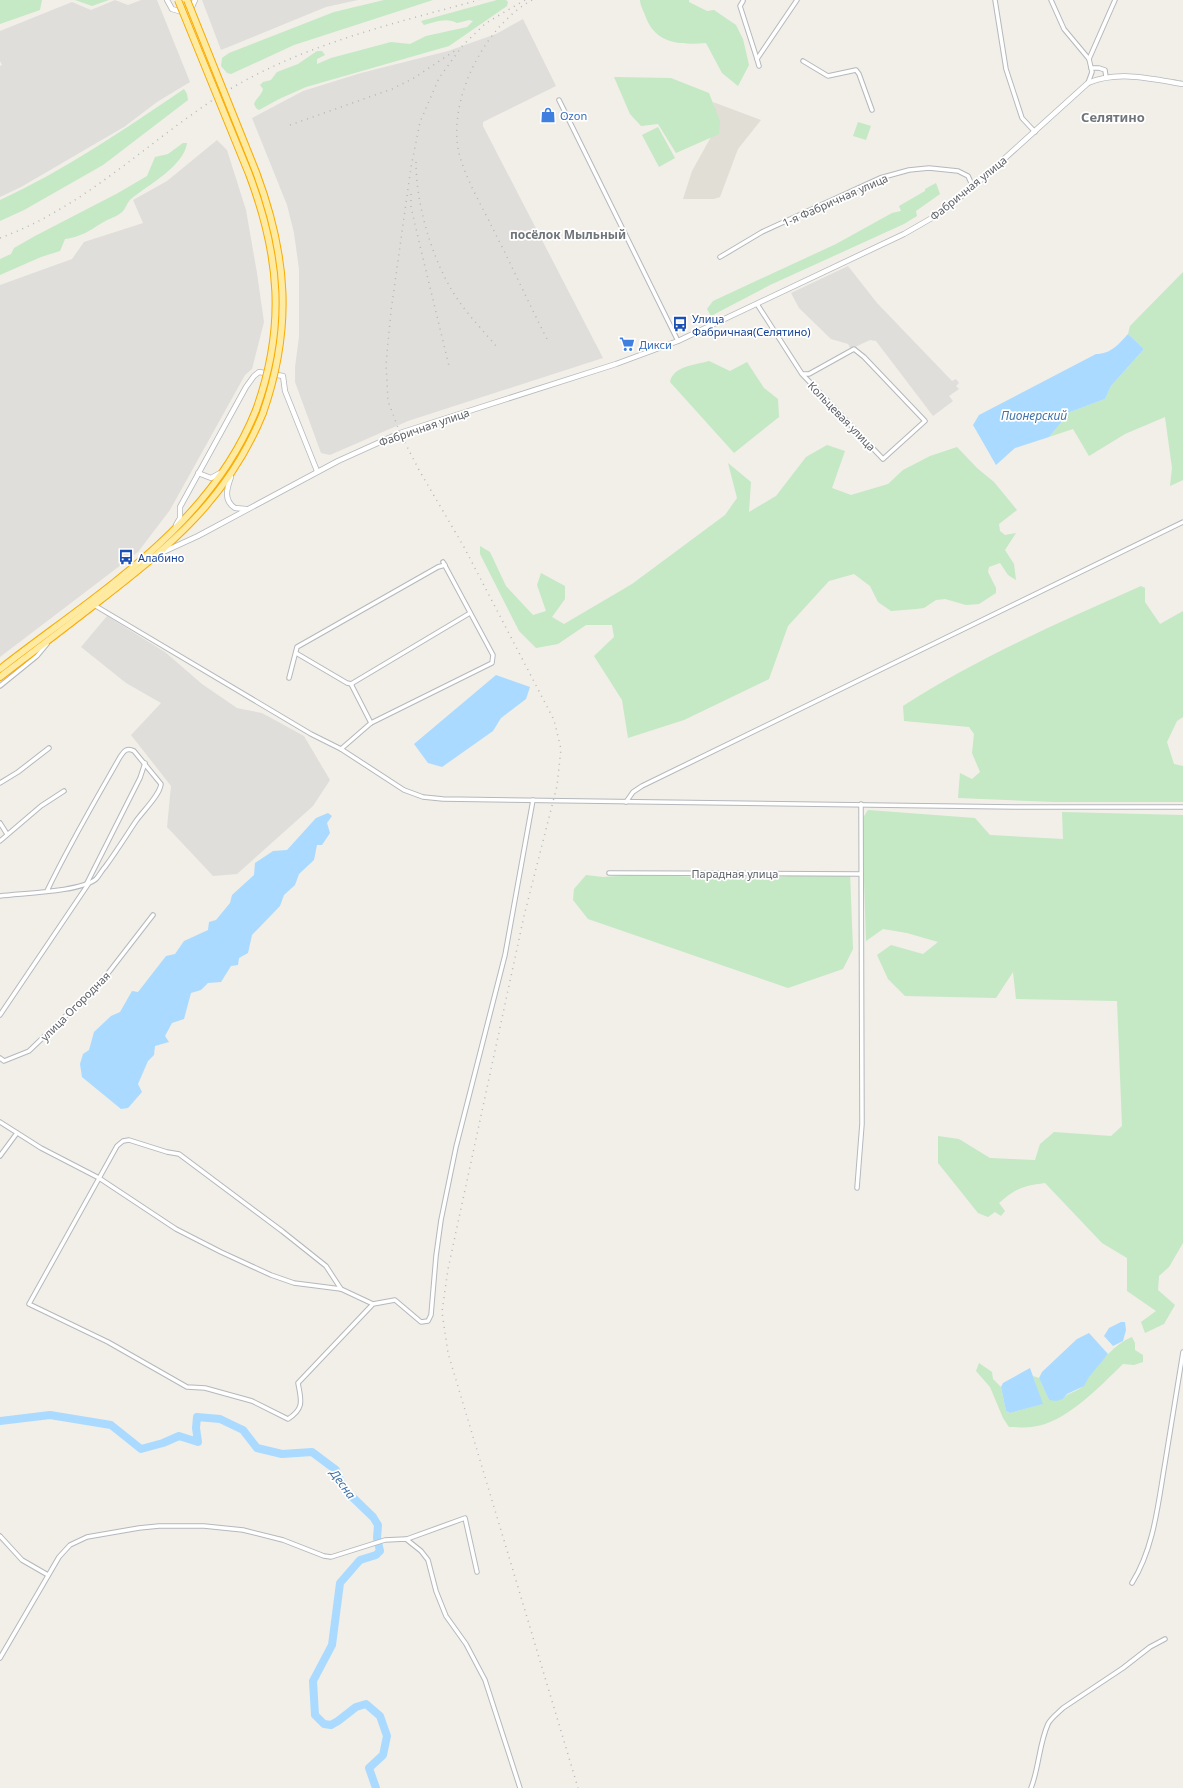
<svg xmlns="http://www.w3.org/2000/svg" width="1183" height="1788" viewBox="0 0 1183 1788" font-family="'Noto Sans',sans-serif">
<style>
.industrial{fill:#e0deda}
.education{fill:#e1ded6}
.green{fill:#c5e8c5}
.water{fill:#aadaff}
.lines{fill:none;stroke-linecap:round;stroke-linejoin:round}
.river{stroke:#aadaff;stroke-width:8}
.minor-casing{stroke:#b5b8bc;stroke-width:5.5}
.tertiary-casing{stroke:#b5b8bc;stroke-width:6}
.trunk-casing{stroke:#f9ab00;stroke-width:8}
.minor{stroke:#fff;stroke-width:3.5}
.tertiary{stroke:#fff;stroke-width:4.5}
.trunk{stroke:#feeaa1;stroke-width:6}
.rail{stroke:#b6b7b8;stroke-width:1.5;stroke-dasharray:1 5;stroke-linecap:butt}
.trunk-bridge-casing{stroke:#f9ab00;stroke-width:8;stroke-linecap:butt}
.trunk-bridge{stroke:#feeaa1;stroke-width:6}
.labels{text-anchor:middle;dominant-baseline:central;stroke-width:3.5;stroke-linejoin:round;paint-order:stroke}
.shop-label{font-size:11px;fill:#366cbe;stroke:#fff;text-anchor:start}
.street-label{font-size:11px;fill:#5f6368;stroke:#fff}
.transit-label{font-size:11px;fill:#164399;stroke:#fff;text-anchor:start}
.neighbourhood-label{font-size:12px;font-weight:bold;fill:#70757a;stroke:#fff}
.water-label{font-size:12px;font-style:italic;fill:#4174aa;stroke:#fff}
.quarter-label{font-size:13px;font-weight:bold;fill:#70757a;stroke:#fff}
</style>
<rect width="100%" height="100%" fill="#f1efe8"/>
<g class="industrial">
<path d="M115,0L128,5L141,0H157L190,82L157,102L124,127L21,187L0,197V66L2,65L0,61V31L72,2L91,10Z"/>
<path d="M202,0H358L326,7L221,50Z"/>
<path d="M523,19L556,86L483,122V126L603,358L408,421L330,455L321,453L295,382V367L299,337V269L294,233L287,205L252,118L303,91L361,73L448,51L496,34Z"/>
<path d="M217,140L227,150L246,210L257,273L264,322L252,369L245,375L170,510L138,552L0,657V285L72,259L84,242L143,223L133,200L167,181Z"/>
<path d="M848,266L877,303L952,381L956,379L959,383L956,386L959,389L949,396L953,401L933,416L876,341L870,340L851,349L848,344L831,339L799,308L791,293Z"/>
<path d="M107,616L165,652L202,684L237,708L262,713L304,736L330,780L313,806L237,874L213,876L167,827L171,786L131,735L161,703L126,683L81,647Z"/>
</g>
<path class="education" d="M713,102L761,120L738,149L720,197L714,199H683L692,171L717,126Z"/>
<g class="green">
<path d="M0,0H42L40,10L0,24Z"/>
<path d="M75,0H109L92,6Z"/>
<path d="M384,0H433L294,45L231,74L227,73L221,66L222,58L229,53L334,12Z"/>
<path d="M497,0H506L508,2L507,6L449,46L306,87L279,99L259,110L256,108L254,104C256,98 262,95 263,89L260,85L263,82L271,80L277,72L298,64L317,51H322L325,55L317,59V64L331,58L391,42L410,44L426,36L467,27L473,21L469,20L457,23C447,17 434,22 424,25L421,21Z"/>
<path d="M640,0H689V2L707,11L714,10L736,25L743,39L749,65L738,86L722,73L706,43C679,45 655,44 645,15C643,10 640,5 640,0Z"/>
<path d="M614,77L671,78L709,93L720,121L719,134L676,153L658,124L641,126L630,114Z"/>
<path d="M184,89L187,94L188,100L103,165L24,210L0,221V200C65,170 125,129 184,89Z"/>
<path d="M858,122L871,126L866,140L853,136Z"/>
<path d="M658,127L675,158L659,167L642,135Z"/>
<path d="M183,143H187C184,166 148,185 131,199C126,203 126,211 118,215C115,217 111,218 107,220C91,229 85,236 65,239L60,251L41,257L0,275V259L11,254L14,248L35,236L118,193L147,176L155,157L168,154Z"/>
<path d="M936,183L940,194L916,211L917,216L904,224L770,285L711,316L707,309L713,301L836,244L892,213L901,211L899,206L925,191V189Z"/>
<path d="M1183,272V480L1170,486L1172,468L1165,417L1125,434L1089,456L1073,429L1049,437L1070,412L1105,399L1111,386L1144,349L1128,334L1130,326Z"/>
<path d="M709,361L730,371L747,362L764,388L778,399L779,417L734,453L670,382C673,366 695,365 709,361Z"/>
<path d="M827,445L845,451L832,488L851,495L888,484L903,470L930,456L957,447L977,468L994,482L1017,510L999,524L1000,531L1005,535L1016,533L1005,550L1014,564L1016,580L1008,575L1000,563L989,567L988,572L996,588V593L979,604L966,605L945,599L936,600L924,608L916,609L891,611L878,602L870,586L854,574L829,581L788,626L769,679L684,720L628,738L622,700L594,656L614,637L612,625H586L558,644L536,648L519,631L480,554V546L490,552L506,586L533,615L546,611L537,585L541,573L565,586V599L552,617L564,624L632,584L725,515L737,498L728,463L751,482L749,512L776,496L806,457Z"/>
<path d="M1141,586L1145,588V602L1160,624L1183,611V717L1177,721L1167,742L1174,764L1183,766V802H1055L958,798L960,773L972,779L980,772L972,753L974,734L969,727L904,721L903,706C977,658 1060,622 1141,586Z"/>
<path d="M868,810L975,818L990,835L1063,839L1062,812L1183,815V1243L1169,1267L1159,1276L1158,1290L1175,1305L1164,1324L1145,1333L1141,1322L1156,1311L1127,1291V1258L1102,1243L1045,1183C1023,1186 1016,1188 999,1203L1005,1211L1001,1216L995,1212L988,1217L978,1213L938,1163V1136L959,1139L990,1158L1035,1160L1040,1144L1054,1132L1111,1136L1122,1126L1117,1001L1016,999L1013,972L996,998L905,996L888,979L877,955L891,945L923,954L938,942L907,933L883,929L866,941L862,819Z"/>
<path d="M850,872L853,949L843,969L788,988L588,919L573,900L574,889L586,875L603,877L631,875L759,878Z"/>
<path d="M1132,1337L1135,1343V1350L1143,1355V1362L1134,1365L1123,1364C1099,1387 1065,1424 1031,1427C1024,1428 1016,1427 1009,1427L1003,1418L990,1387L976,1371L979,1363L992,1372L993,1379L1001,1387L1006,1411L1010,1413L1042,1404L1033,1376L1039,1378L1049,1400L1063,1399C1068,1392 1077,1392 1083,1386C1086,1383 1088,1378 1090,1375C1102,1361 1114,1344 1132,1337Z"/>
</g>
<g class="water">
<path d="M1128,334L1144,349L1111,386L1105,399L1070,412L1049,437L1015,448L996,465L973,425L979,415L1096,354C1111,354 1119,344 1128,334Z"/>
<path d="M496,675L530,687L526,699L501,718L493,731L442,767L428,763L414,744Z"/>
<path d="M328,813L332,816L327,823L330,833L322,845H317L314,860L299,874L295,885L284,895L280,906L252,935L248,953L239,958L238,965L231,966L221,982L208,983L201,990L191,993L184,1019L172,1023L165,1036L169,1042L155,1046L154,1055L148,1061L138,1084L142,1092L128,1108L121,1109L82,1077L80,1064L83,1054L89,1050L94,1032L111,1016L120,1012L132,991L138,992L166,956L175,954L184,941L208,930L209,922L216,920L230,903L232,895L254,875L255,863L273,851L287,850L316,818Z"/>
<path d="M1121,1322H1125L1126,1330L1123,1341L1113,1346L1104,1336L1109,1328Z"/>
<path d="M1089,1333L1108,1354L1089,1377L1084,1386L1067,1394L1063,1399L1056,1401L1049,1400L1039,1378L1042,1372L1077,1339Z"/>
<path d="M1030,1368L1043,1404L1010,1413L1006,1411L1001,1387L1003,1383Z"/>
</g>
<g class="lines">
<path class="river" d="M0,1421L50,1415L111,1425L141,1449L163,1443L179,1436L198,1442L196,1428L197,1417L220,1419L243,1430L257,1448L282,1454L312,1452L336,1470L343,1488L373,1517L378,1525L377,1538L380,1551L376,1555L360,1560L340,1583L332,1645L313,1681L315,1715L324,1724L331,1725L338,1721L356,1707L366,1704L380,1716L387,1736L383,1755L369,1768L376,1788"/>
<g class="minor-casing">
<g id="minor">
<path d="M995,0L1006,69L1022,118L1035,132"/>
<path d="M1051,0L1064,29L1089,59"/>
<path d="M743,1L740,6L757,59"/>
<path d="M803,61L828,76L856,70L859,74L872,110"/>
<path d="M759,66L757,59L797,0"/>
<path d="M1091,68H1099L1105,70L1106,77"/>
<path d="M1088,83L1092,72L1089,59L1115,0"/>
<path d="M559,100L678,341"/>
<path d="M720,257L762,232L880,178L909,170L929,168L958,171L968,176L973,187"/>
<path d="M757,304L802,374L883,459L925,421L864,357L854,349L809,374H802"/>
<path d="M94,605L311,734L341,749L404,790L423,797L443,799L1014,807H1183"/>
<path d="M296,653L347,683L352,684"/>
<path d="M289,678L297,647L438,567L445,565"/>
<path d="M0,686L37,656L47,644"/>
<path d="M371,723L351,684L470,613"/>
<path d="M341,749L371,723L492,663L493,655L443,562"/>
<path d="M0,783L18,772L49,748"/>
<path d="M626,802L633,792L642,786L1183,522"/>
<path d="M0,823L7,834"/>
<path d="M0,841L41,806L64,791"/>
<path d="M609,873L861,874"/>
<path d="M87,883L140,778L145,763"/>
<path d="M0,896C22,893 80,892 96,879C99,876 102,870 105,867C116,852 126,836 136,821C143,811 160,795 161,784L134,751C127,747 124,751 120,757C95,801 69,845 47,891"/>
<path d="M0,1015L89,883"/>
<path d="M0,1058L4,1061L29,1051L102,981L153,915"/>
<path d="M0,1122L41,1148L99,1178L176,1229L221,1252L271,1275L294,1283L341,1289"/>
<path d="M0,1156L17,1133"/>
<path d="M857,1188L862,1124L861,804"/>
<path d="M373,1304L298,1383C301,1400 305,1408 288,1419L252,1401L205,1388L187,1387L108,1342L29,1304L117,1146L123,1141L129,1140L167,1152L179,1154L282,1231L326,1266L341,1289L373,1304L395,1300L421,1322L428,1321L431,1315L436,1256L441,1220L456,1147L505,955L533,800"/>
<path d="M0,1536L22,1560L48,1575"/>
<path d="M407,1539L465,1518L477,1572"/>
<path d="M1132,1583C1154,1548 1158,1504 1165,1463C1171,1426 1177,1389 1183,1352"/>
<path d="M0,1658L59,1557L70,1545L87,1537L139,1528L159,1526H204L243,1530L283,1540L324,1556L331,1557L385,1540L406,1539L421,1551L428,1560L436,1591L446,1616L466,1644L485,1680L520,1788"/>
<path d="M1031,1788C1039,1768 1039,1744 1048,1724C1051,1718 1058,1713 1063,1708L1123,1668L1150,1647L1165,1639"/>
</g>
</g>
<g class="tertiary-casing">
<g id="tertiary">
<path d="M167,0L172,9L182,12L191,9L195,0"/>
<path d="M198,473L211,478L220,473"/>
<path d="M231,477C227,488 223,500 235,508L246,509"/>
<path d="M176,525L180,518V507L246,387L254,376L259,372L283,376L285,391L317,471"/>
<path d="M161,553L198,536L338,461L400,433L616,364L678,341L904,234L944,211L983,178L1088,83C1118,70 1153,79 1183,84"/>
</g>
</g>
<g class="trunk-casing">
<g id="trunk">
<path d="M0,669C96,594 209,528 256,410"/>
<path d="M0,677C33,652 66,627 98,602C169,547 229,498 263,413"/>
</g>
</g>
<use href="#minor" class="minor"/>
<use href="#tertiary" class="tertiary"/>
<use href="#trunk" class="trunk"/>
<g class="rail">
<path d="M525,0L486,23L463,45L439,78L420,122L411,167L391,311L386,364L388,401L400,433L419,470L464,547L554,720L561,749L557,786L524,916L448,1269L442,1312L448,1353L578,1788"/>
<path d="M532,0C485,26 447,99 459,153C465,178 483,208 494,231C513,268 530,306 549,343"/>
<path d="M290,125L392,89L414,78L456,50"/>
<path d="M416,162C416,202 430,252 450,287C462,309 481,328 497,347"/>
<path d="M411,194V207L421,250L449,366"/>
<path d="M0,238C85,207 147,142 222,94C300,45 392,24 479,0"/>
</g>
<g class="trunk-bridge-casing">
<g id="trunk-bridge">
<path d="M178,0L249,174C280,256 286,327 256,410"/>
<path d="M187,0L256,172C287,255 293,327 263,413"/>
</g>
</g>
<use href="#trunk-bridge" class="trunk-bridge"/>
</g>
<defs>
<g id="shop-bare" transform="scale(1.2)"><path d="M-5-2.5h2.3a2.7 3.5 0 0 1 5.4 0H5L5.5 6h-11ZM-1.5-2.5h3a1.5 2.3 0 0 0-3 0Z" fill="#3f7fe0" stroke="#fff" stroke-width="2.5" paint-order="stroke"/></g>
<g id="bus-bare" transform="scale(1.2)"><path d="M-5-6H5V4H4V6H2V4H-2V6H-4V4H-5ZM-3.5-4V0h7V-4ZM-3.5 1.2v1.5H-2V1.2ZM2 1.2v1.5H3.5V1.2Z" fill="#1a4fb4" stroke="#fff" stroke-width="2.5" paint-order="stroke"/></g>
<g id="supermarket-bare" transform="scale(1.2)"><path d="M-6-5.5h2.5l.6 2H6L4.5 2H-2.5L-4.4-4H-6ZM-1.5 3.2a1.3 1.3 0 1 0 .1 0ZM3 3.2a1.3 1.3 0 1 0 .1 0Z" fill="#3f7fe0" stroke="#fff" stroke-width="2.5" paint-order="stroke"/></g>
</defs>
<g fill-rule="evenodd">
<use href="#shop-bare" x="548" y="115"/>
<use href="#bus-bare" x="680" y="324"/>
<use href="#supermarket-bare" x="627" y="344"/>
<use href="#bus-bare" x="126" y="557"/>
</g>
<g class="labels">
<g class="shop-label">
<text x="560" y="115">Ozon</text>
<text x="639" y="344">Дикси</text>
</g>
<g class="street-label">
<text transform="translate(968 188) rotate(-39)">Фабричная улица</text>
<text transform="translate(835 200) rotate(-24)">1-я Фабричная улица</text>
<text transform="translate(842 416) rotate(46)">Кольцевая улица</text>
<text transform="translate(424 427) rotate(-19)">Фабричная улица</text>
<text x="735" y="873">Парадная улица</text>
<text transform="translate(75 1006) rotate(-45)">улица Огородная</text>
</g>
<g class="transit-label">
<text x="692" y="318">Улица<tspan x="692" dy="13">Фабричная(Селятино)</tspan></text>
<text x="138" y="557">Алабино</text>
</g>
<g class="neighbourhood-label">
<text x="568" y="234">посёлок Мыльный</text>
</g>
<g class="water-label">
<text x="1034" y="415">Пионерский</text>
<text transform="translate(343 1484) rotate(54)">Десна</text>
</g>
<g class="quarter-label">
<text x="1113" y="117">Селятино</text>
</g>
</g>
</svg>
